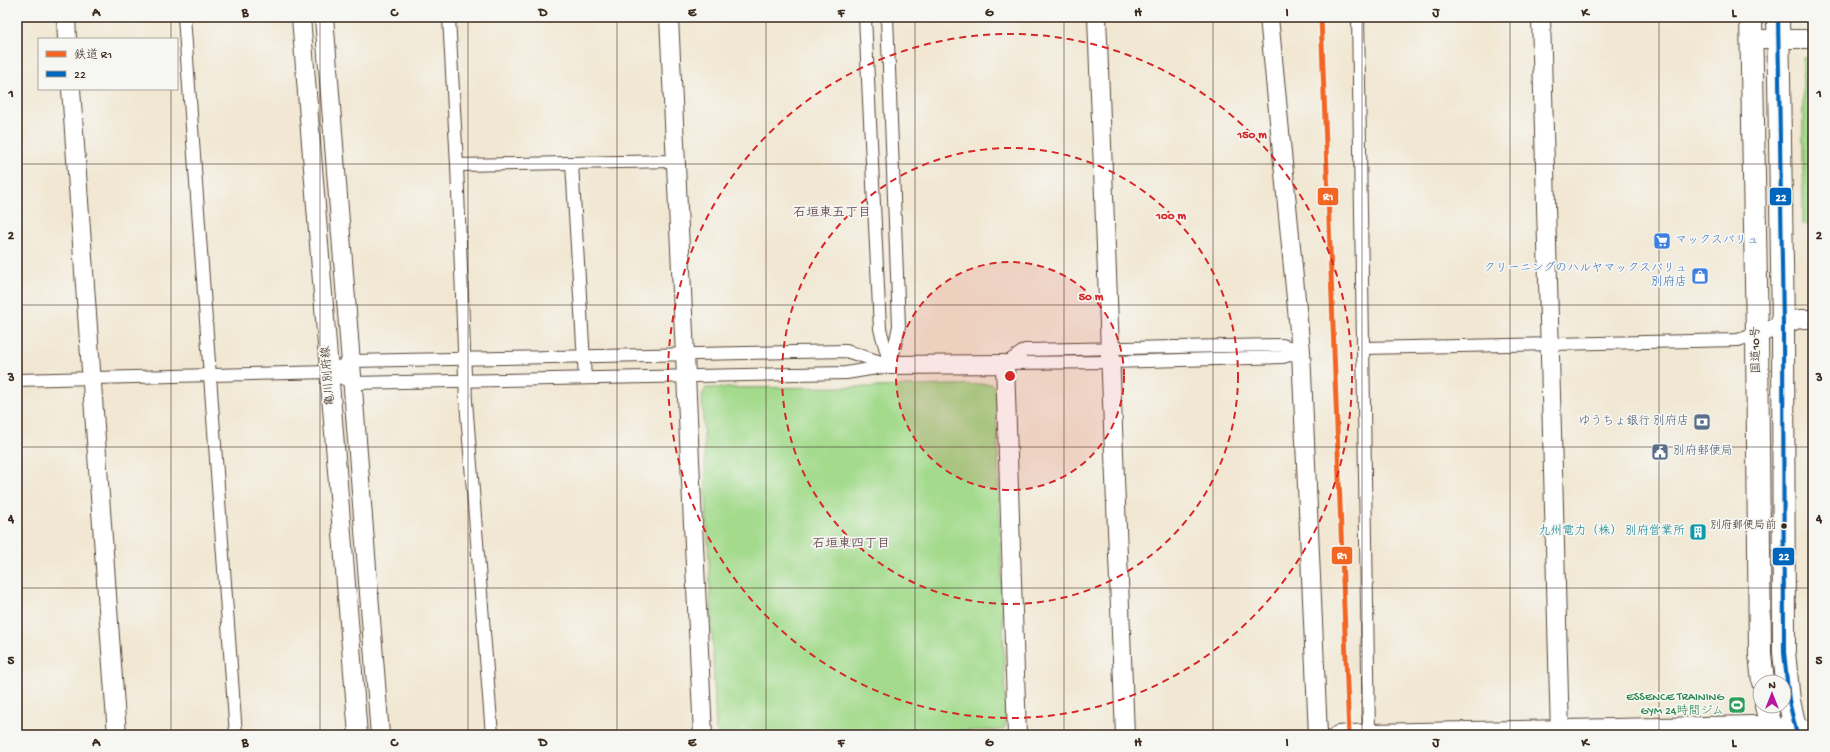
<svg xmlns="http://www.w3.org/2000/svg" width="1830" height="752" viewBox="0 0 1830 752" font-family="'Gochi Hand','Klee One',sans-serif">
<style>
.green{fill:#a3da8c;stroke:#6f8255}
.lines{fill:none;stroke-linecap:round;stroke-linejoin:round}
.street-casing{stroke:#564639;stroke-width:14}
.secondary-casing{stroke:#564639;stroke-width:20}
.highway-casing{stroke:#564639;stroke-width:24}
.street{stroke:#fff;stroke-width:12}
.secondary{stroke:#fff;stroke-width:18}
.highway{stroke:#fff;stroke-width:22}
.bus-1-casing{stroke:#f6f6f2;stroke-width:7}
.bus-1{stroke:#0065bd;stroke-width:4}
.rail-1-casing{stroke:#f6f6f2;stroke-width:8}
.rail-1{stroke:#f26522;stroke-width:5}
.grid{fill:none;stroke:#3b2a1e;stroke-width:1;stroke-opacity:0.55}
.ring{fill:none;stroke:#d62828;stroke-width:2;stroke-dasharray:7 5}
.bus-dot{fill:#3b2a1e;stroke:#f6f6f2;stroke-width:1.5}
.labels{text-anchor:middle;dominant-baseline:central;stroke-width:3.5;stroke-linejoin:round;paint-order:stroke}
.bus-label{font-size:11px;fill:#3b2a1e;stroke:#f6f6f2;text-anchor:end}
.shop-label{font-size:12px;fill:#366cbe;stroke:#f6f6f2;text-anchor:start}
.street-label{font-size:12px;fill:#3b2a1e;stroke:#f6f6f2}
.service-label{font-size:12px;fill:#4e5e75;stroke:#f6f6f2;text-anchor:end}
.culture-label{font-size:12px;fill:#0d838f;stroke:#f6f6f2;text-anchor:end}
.leisure-label{font-size:12px;fill:#27864d;stroke:#f6f6f2;text-anchor:end}
.neighbourhood-label{font-size:13px;font-weight:bold;fill:#6b5058;stroke:#f6f6f2}
.centre{fill:#d62828;stroke:#f6f6f2;stroke-width:2}
.ring-label{font-size:12px;text-anchor:middle;font-weight:bold;fill:#d62828;stroke:#f6f6f2;stroke-width:3.5;stroke-linejoin:round;paint-order:stroke}
.line-badge{stroke:#f6f6f2;stroke-width:1.5}
.badge-label{font-size:11px;text-anchor:middle;font-weight:bold;fill:#fff}
.neatline{fill:none;stroke:#3b2a1e;stroke-width:1.5}
.grid-label{font-size:13px;text-anchor:middle;font-weight:bold;fill:#3b2a1e}
</style>
<rect width="100%" height="100%" fill="#f6f6f2"/>
<filter id="ink" filterUnits="userSpaceOnUse"><feTurbulence type="fractalNoise" baseFrequency=".025" numOctaves="2"/><feDisplacementMap in="SourceGraphic" scale="8" xChannelSelector="R" yChannelSelector="G"/><feConvolveMatrix kernelMatrix="1 2 1 2 8 2 1 2 1" color-interpolation-filters="sRGB"/></filter>
<filter id="wash" filterUnits="userSpaceOnUse"><feTurbulence type="fractalNoise" baseFrequency=".012" numOctaves="4" result="noise"/><feDisplacementMap in="SourceGraphic" scale="16" xChannelSelector="R" yChannelSelector="G"/><feGaussianBlur stdDeviation="0.9" result="paint"/><feColorMatrix in="noise" values="0 0 0 0 0 0 0 0 0 0 0 0 0 0 0 0 0 1.4 0 .05"/><feComposite in="paint" operator="in"/></filter>
<g filter="url(#wash)">
<rect width="100%" height="100%" fill="#f1e7d2"/>
<g class="green">
<rect x="1803" y="58" width="10" height="166"/>
<path d="M992,384L996,390L1006,725L1003,730L804,735H720L716,730L702,395L706,388L872,387Z"/>
</g>
</g>
<g filter="url(#ink)">
<g class="lines">
<g class="street-casing">
<g id="street">
<path d="M184,17L236,735"/>
<path d="M449,17L457,165L466,401L492,735"/>
<path d="M865,17L880,329L890,365"/>
<path d="M887,17L899,326L891,364"/>
<path d="M1358,17L1369,735"/>
<path d="M572,164L585,378"/>
<path d="M457,165L674,161"/>
<path d="M1363,348L1738,340L1757,334"/>
<path d="M1007,363L1111,362L1283,357L1301,351"/>
<path d="M1005,364L1025,350L1282,345L1301,351"/>
<path d="M329,372L353,383L846,373L889,366"/>
<path d="M17,380L329,372L351,361L846,351L890,365"/>
</g>
</g>
<g class="secondary-casing">
<g id="secondary">
<path d="M66,17L67,39"/>
<path d="M301,17L358,735"/>
<path d="M324,17L380,735"/>
<path d="M669,17L703,735"/>
<path d="M1097,17L1125,735"/>
<path d="M1269,17L1301,351L1318,735"/>
<path d="M1541,17L1560,735"/>
<path d="M1751,39H1813"/>
<path d="M71,89L117,735"/>
<path d="M1757,334L1799,319H1813"/>
<path d="M890,365L1005,364L1017,735"/>
<path d="M1338,735L1369,733L1754,725L1813,730"/>
</g>
</g>
<g class="highway-casing">
<g id="highway">
<path d="M1751,17L1757,334L1760,654L1763,682"/>
<path d="M1778,17L1783,325L1784,652L1789,701L1797,735"/>
<path d="M1766,706L1773,735"/>
</g>
</g>
<use href="#street" class="street"/>
<use href="#secondary" class="secondary"/>
<use href="#highway" class="highway"/>
<g class="bus-1-casing">
<path id="bus-1" d="M1778,17L1783,325L1784,652L1789,701L1797,735"/>
</g>
<use href="#bus-1" class="bus-1"/>
<g class="rail-1-casing">
<path id="rail-1" d="M1321,17L1349,735"/>
</g>
<use href="#rail-1" class="rail-1"/>
</g>
</g>
<path class="grid" d="M171,17V39M320,17V735M468,17V735M617,17V735M766,17V735M915,17V735M1064,17V735M1213,17V735M1362,17V735M1510,17V735M1659,17V735M171,89V735M17,164H1813M17,305H1813M17,447H1813M17,588H1813"/>
<circle cx="1010" cy="376" r="114" fill="#d62828" fill-opacity=".12"/>
<g class="ring">
<circle cx="1010" cy="376" r="114"/>
<circle cx="1010" cy="376" r="228"/>
<circle cx="1010" cy="376" r="342"/>
</g>
<defs>
<g id="supermarket-square" transform="scale(0.9)"><rect x="-9" y="-9" width="18" height="18" rx="4" fill="#3f7fe0" stroke="#f6f6f2"/><path d="M-6-5.5h2.5l.6 2H6L4.5 2H-2.5L-4.4-4H-6ZM-1.5 3.2a1.3 1.3 0 1 0 .1 0ZM3 3.2a1.3 1.3 0 1 0 .1 0Z" fill="#fff"/></g>
<g id="shop-square" transform="scale(0.9)"><rect x="-9" y="-9" width="18" height="18" rx="4" fill="#3f7fe0" stroke="#f6f6f2"/><path d="M-5-2.5h2.3a2.7 3.5 0 0 1 5.4 0H5L5.5 6h-11ZM-1.5-2.5h3a1.5 2.3 0 0 0-3 0Z" fill="#fff"/></g>
<g id="bank-square" transform="scale(0.9)"><rect x="-9" y="-9" width="18" height="18" rx="4" fill="#5c6f8a" stroke="#f6f6f2"/><path d="M-6-4H6V4H-6ZM0-2.3a2.3 2.3 0 1 0 0 4.6a2.3 2.3 0 1 0 0-4.6Z" fill="#fff"/></g>
<g id="civic-square" transform="scale(0.9)"><rect x="-9" y="-9" width="18" height="18" rx="4" fill="#5c6f8a" stroke="#f6f6f2"/><path d="M-.6-6.5H3V-4.5H.6V-3L4-1V1h2V6H-6V1h2V-1L-.6-3ZM-1.2 2.5V6h2.4V2.5Z" fill="#fff"/></g>
<g id="building-square" transform="scale(0.9)"><rect x="-9" y="-9" width="18" height="18" rx="4" fill="#0f9aa8" stroke="#f6f6f2"/><path d="M-4-6H4V6H1V3H-1V6H-4ZM-2.5-4.3h1.7v1.8h-1.7ZM.8-4.3h1.7v1.8H.8ZM-2.5-1h1.7V.8h-1.7ZM.8-1h1.7V.8H.8Z" fill="#fff"/></g>
<g id="stadium-square" transform="scale(0.9)"><rect x="-9" y="-9" width="18" height="18" rx="4" fill="#2e9e5b" stroke="#f6f6f2"/><path d="M0-5a6.5 5 0 1 0 0 10a6.5 5 0 1 0 0-10ZM-3.5-1.8h7v3.6h-7Z" fill="#fff"/></g>
</defs>
<g fill-rule="evenodd">
<use href="#supermarket-square" x="1662" y="241"/>
<use href="#shop-square" x="1700" y="276"/>
<use href="#bank-square" x="1702" y="422"/>
<use href="#civic-square" x="1660" y="452"/>
<use href="#building-square" x="1698" y="532"/>
<use href="#stadium-square" x="1737" y="705"/>
</g>
<circle class="bus-dot" cx="1784" cy="526" r="3.5"/>
<g class="labels">
<g class="bus-label">
<text x="1776" y="526">別府郵便局前</text>
</g>
<g class="shop-label">
<text x="1675" y="241">マックスバリュ</text>
<text x="1687" y="269" text-anchor="end">クリーニングのハルヤマックスバリュ<tspan x="1687" dy="14">別府店</tspan></text>
</g>
<g class="street-label">
<text transform="translate(1757 350) rotate(-91)">国道10号</text>
<text transform="translate(329 376) rotate(-95)">亀川別府線</text>
</g>
<g class="service-label">
<text x="1689" y="422">ゆうちょ銀行 別府店</text>
<text x="1673" y="452" text-anchor="start">別府郵便局</text>
</g>
<g class="culture-label">
<text x="1685" y="532">九州電力（株） 別府営業所</text>
</g>
<g class="leisure-label">
<text x="1724" y="698">ESSENCE TRAINING<tspan x="1724" dy="14">GYM 24時間ジム</tspan></text>
</g>
<g class="neighbourhood-label">
<text x="832" y="213">石垣東五丁目</text>
<text x="851" y="544">石垣東四丁目</text>
</g>
</g>
<circle cx="1010" cy="376" r="6" class="centre"/>
<g class="ring-label">
<text x="1252" y="138">150 m</text>
<text x="1171" y="219">100 m</text>
<text x="1091" y="300">50 m</text>
</g>
<g class="line-badge">
<rect x="1317" y="187" width="22" height="19" rx="4" fill="#f26522"/>
<rect x="1769" y="187" width="23" height="19" rx="4" fill="#0065bd"/>
<rect x="1331" y="546" width="22" height="19" rx="4" fill="#f26522"/>
<rect x="1772" y="547" width="23" height="19" rx="4" fill="#0065bd"/>
</g>
<g class="badge-label">
<text x="1328" y="200">R1</text>
<text x="1781" y="201">22</text>
<text x="1342" y="559">R1</text>
<text x="1784" y="560">22</text>
</g>
<rect width="1830" height="752" fill="none" stroke="#f6f6f2" stroke-width="44"/>
<rect x="38" y="38" width="140" height="52" fill="#f6f6f2" stroke="#aba49d"/>
<rect x="46" y="51" width="20" height="6" fill="#f26522" stroke="#aba49d"/>
<text x="74" y="58" font-size="12" fill="#3b2a1e">鉄道 R1</text>
<rect x="46" y="71" width="20" height="6" fill="#0065bd" stroke="#aba49d"/>
<text x="74" y="78" font-size="12" fill="#3b2a1e">22</text>
<g transform="translate(1772 694)"><circle r="19" fill="#f6f6f2" stroke="#aba49d"/>
<path d="M0-3L7 15L0 10L-7 15Z" fill="#b5179e"/>
<text y="-6" font-size="11" font-weight="bold" text-anchor="middle" fill="#3b2a1e">N</text>
</g>
<rect x="22" y="22" width="1786" height="708" class="neatline"/>
<g class="grid-label">
<text x="96" y="16">A</text>
<text x="245" y="16">B</text>
<text x="394" y="16">C</text>
<text x="543" y="16">D</text>
<text x="692" y="16">E</text>
<text x="841" y="16">F</text>
<text x="989" y="16">G</text>
<text x="1138" y="16">H</text>
<text x="1287" y="16">I</text>
<text x="1436" y="16">J</text>
<text x="1585" y="16">K</text>
<text x="1734" y="16">L</text>
<text x="11" y="97">1</text>
<text x="1819" y="97">1</text>
<text x="11" y="239">2</text>
<text x="1819" y="239">2</text>
<text x="11" y="381">3</text>
<text x="1819" y="381">3</text>
<text x="11" y="522">4</text>
<text x="1819" y="522">4</text>
<text x="11" y="664">5</text>
<text x="1819" y="664">5</text>
<text x="96" y="746">A</text>
<text x="245" y="746">B</text>
<text x="394" y="746">C</text>
<text x="543" y="746">D</text>
<text x="692" y="746">E</text>
<text x="841" y="746">F</text>
<text x="989" y="746">G</text>
<text x="1138" y="746">H</text>
<text x="1287" y="746">I</text>
<text x="1436" y="746">J</text>
<text x="1585" y="746">K</text>
<text x="1734" y="746">L</text>
</g>
</svg>
